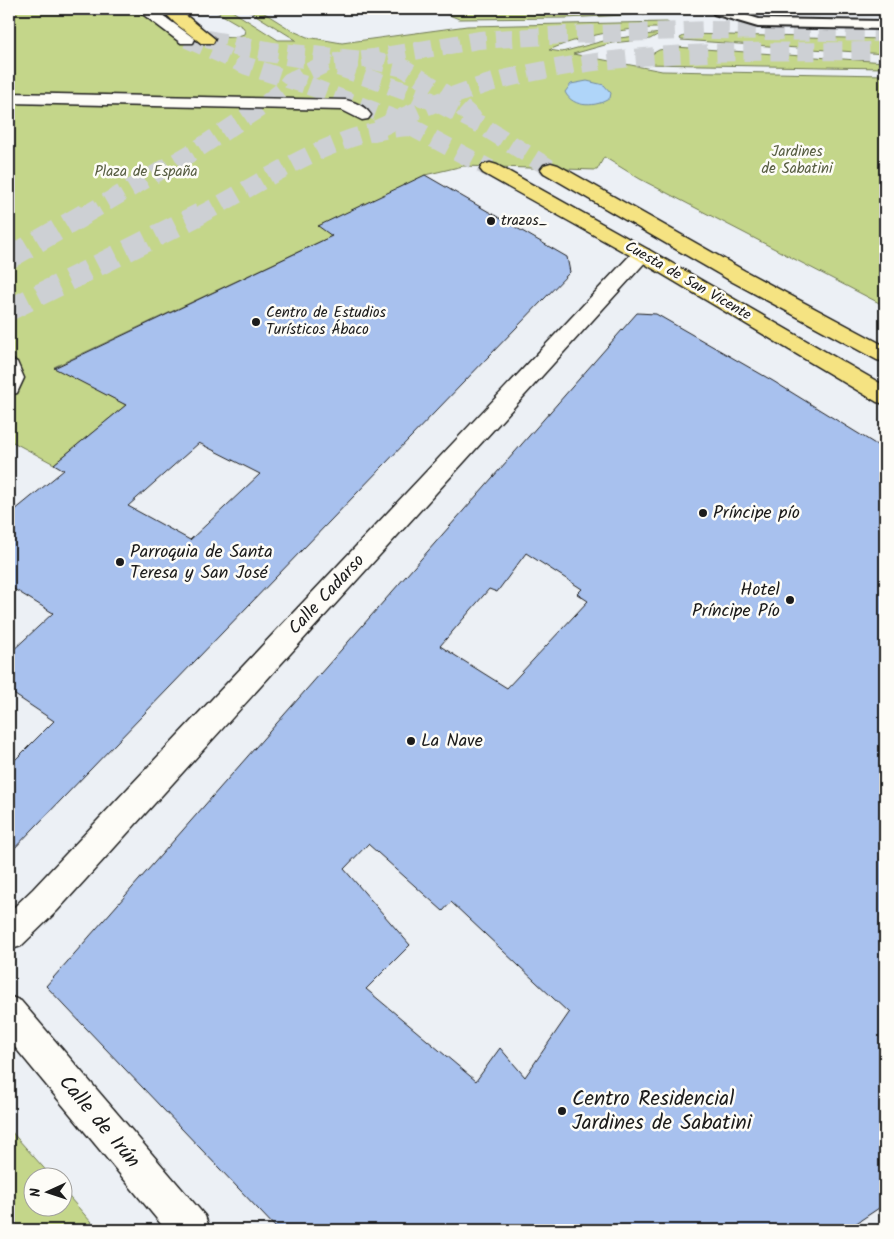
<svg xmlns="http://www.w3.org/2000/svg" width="894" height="1239" viewBox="0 0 894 1239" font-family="Kalam,sans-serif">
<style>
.green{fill:#c4d68a;stroke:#707953}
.water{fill:#afd5f9;stroke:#748ba1}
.building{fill:#a8c1ee;stroke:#1c1c1c;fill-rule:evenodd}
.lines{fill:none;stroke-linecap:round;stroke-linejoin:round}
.minor-tunnel{stroke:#cdd0d4;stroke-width:18;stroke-dasharray:18 9;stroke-linecap:butt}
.secondary-tunnel-far1{stroke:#cdd0d4;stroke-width:18;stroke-dasharray:18 9;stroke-linecap:butt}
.secondary-tunnel{stroke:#cdd0d4;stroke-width:22;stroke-dasharray:22 11;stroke-linecap:butt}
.primary-tunnel-far1{stroke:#cdd0d4;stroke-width:18;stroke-dasharray:18 9;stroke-linecap:butt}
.primary-tunnel{stroke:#cdd0d4;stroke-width:22;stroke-dasharray:22 11;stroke-linecap:butt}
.service-casing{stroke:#1c1c1c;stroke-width:4}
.pedestrian-casing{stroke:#1c1c1c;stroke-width:3}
.minor-casing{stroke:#1c1c1c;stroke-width:3}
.primary-casing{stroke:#1c1c1c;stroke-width:3}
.service{fill:#fdfcf7;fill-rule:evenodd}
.pedestrian{fill:#fdfcf7;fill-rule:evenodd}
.minor{fill:#fdfcf7;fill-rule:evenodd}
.primary{fill:#f5e382;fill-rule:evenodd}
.poi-dot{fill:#1c1c1c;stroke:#fdfcf7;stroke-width:2}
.labels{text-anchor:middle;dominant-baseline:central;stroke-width:5;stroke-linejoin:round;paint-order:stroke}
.far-park-label{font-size:15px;fill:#575d42;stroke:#fdfcf7}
.far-poi-label{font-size:15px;fill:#1c1c1c;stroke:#fdfcf7;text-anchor:start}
.far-street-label{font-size:15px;fill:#1c1c1c;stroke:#fdfcf7}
.poi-label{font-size:18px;fill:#1c1c1c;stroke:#fdfcf7;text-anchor:start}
.street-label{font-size:18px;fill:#1c1c1c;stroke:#fdfcf7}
.near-poi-label{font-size:21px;fill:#1c1c1c;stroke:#fdfcf7;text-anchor:start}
.near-street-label{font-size:21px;fill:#1c1c1c;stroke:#fdfcf7}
</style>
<rect width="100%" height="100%" fill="#ecf0f5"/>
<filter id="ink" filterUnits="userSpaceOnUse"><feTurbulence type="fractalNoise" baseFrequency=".02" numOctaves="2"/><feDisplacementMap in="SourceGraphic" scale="10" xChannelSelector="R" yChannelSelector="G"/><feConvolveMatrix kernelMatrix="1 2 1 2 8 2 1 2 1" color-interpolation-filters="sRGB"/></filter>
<g filter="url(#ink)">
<g class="green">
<path d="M9,9H136L177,38L185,40L235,37L244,34L245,30L243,27L212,9H229L278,40H296L246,9H258L293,31L307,37L342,43L467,26L667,22L673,26L669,28C629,27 586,34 549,50L562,52L611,39L661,33L650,39L612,43L573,54L662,71L885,75V306L640,179L604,157L597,170L463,166L425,175L332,236L54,367L126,405L54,464L9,440Z"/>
<path d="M500,9H677L663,13L566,18L459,19L442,12Z"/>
<path d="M688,34L885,39V54L681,40L680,38Z"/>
<path d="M676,47L885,62V68L643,64L638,62L659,50Z"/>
<path d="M9,1129L51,1176H32V1206H62L63,1190L98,1230H9Z"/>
</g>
<path class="water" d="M587,81L604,85L611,93L610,98C598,107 573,109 565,92L571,84Z"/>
<g class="building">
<path d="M425,175L567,257L570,272L9,854V766L54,721L9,691V654L53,613L9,586V515L64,470L54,464L126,405L54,368L332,236L318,226ZM199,443L260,474L190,540L128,506Z"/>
<path d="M637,313L656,314L773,381L885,450V1204L846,1230H278L46,986ZM526,553L582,589L577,594L588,601L507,688L440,646L489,589L497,592ZM368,844L443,911L451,902L569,1013L525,1077L500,1048L476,1081L366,989L410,945L344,869Z"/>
</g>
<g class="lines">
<path class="minor-tunnel" d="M187,39L247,66L309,86"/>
<g class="secondary-tunnel-far1">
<path d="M207,39L273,51L374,61L404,68L449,96L481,125"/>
<path d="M377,129C419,109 462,90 508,78C631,48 759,52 885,51"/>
<path d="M83,216L196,150L263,106L283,90L290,81L327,63L373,58L479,40L565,35L709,30L885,33"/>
</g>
<path class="secondary-tunnel" d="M9,258L85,214"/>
<g class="primary-tunnel-far1">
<path d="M207,39L243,49L327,63L435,102L481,125L551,169"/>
<path d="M309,86L398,120L490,169"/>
<path d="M198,216C267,181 332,130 412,127"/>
</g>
<path class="primary-tunnel" d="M9,310L200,214"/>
<g class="service-casing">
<path id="service" d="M714,9H726L759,19L885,21V29L758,27L714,14L712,11Z"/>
</g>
<g class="pedestrian-casing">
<path id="pedestrian" d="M9,93L346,100C355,102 366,107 371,115L368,119L362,120L342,110L9,103Z"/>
</g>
<g class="minor-casing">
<g id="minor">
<path d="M136,9H154L195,39L193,43H181Z"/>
<path d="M642,248L649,250L652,254L649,258L57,911L21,946L9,950V912L33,889L635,250Z"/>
<path d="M9,359L17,362L24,378L17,393L9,395Z"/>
<path d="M9,996L21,1001L205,1216L210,1230H166L9,1040Z"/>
</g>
</g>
<g class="primary-casing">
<g id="primary">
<path d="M161,9H178L215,39L213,43H201L175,23Z"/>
<path d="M490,163L497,165L649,250L885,386V404L877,402L635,258L483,173L480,169L483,165Z"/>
<path d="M551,163L558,165L745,271L885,346V362L877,360L731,281L544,173L541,169L544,165Z"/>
</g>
</g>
<use href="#service" class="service"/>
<use href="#pedestrian" class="pedestrian"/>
<use href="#minor" class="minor"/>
<use href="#primary" class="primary"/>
</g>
</g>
<g class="poi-dot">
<circle cx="491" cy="221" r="5"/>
<circle cx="256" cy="322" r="5"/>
<circle cx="703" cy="513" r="5"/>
<circle cx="120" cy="562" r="5"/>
<circle cx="790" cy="600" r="5"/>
<circle cx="411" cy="741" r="5"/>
<circle cx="562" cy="1111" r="5"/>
</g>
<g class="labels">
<g class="far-park-label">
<text x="797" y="152">Jardines<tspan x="797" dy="17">de Sabatini</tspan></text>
<text x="146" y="172">Plaza de España</text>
</g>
<g class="far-poi-label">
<text x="501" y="221">trazos_</text>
<text x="266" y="313">Centro de Estudios<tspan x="266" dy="17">Turísticos Ábaco</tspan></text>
</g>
<g class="far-street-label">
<text transform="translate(688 281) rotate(30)">Cuesta de San Vicente</text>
</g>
<g class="poi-label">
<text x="713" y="513">Príncipe pío</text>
<text x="130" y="552">Parroquia de Santa<tspan x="130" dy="21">Teresa y San José</tspan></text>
<text x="780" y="590" text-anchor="end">Hotel<tspan x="780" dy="21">Príncipe Pío</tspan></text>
<text x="421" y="741">La Nave</text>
</g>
<g class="street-label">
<text transform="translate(327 595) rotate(-47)">Calle Cadarso</text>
</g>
<g class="near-poi-label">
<text x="572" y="1099">Centro Residencial<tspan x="572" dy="24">Jardines de Sabatini</tspan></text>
</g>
<g class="near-street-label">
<text transform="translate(99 1122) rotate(50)">Calle de Irún</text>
</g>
</g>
<rect width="894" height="1239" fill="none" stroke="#fdfcf7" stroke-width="30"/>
<rect x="15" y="15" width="864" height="1209" fill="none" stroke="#1c1c1c" stroke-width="2" filter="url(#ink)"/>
<g transform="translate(48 1192) rotate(267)"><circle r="24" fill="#fdfcf7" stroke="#a3a29f"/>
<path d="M0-4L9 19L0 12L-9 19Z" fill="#1c1c1c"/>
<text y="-8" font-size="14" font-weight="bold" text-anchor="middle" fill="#1c1c1c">N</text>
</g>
</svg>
